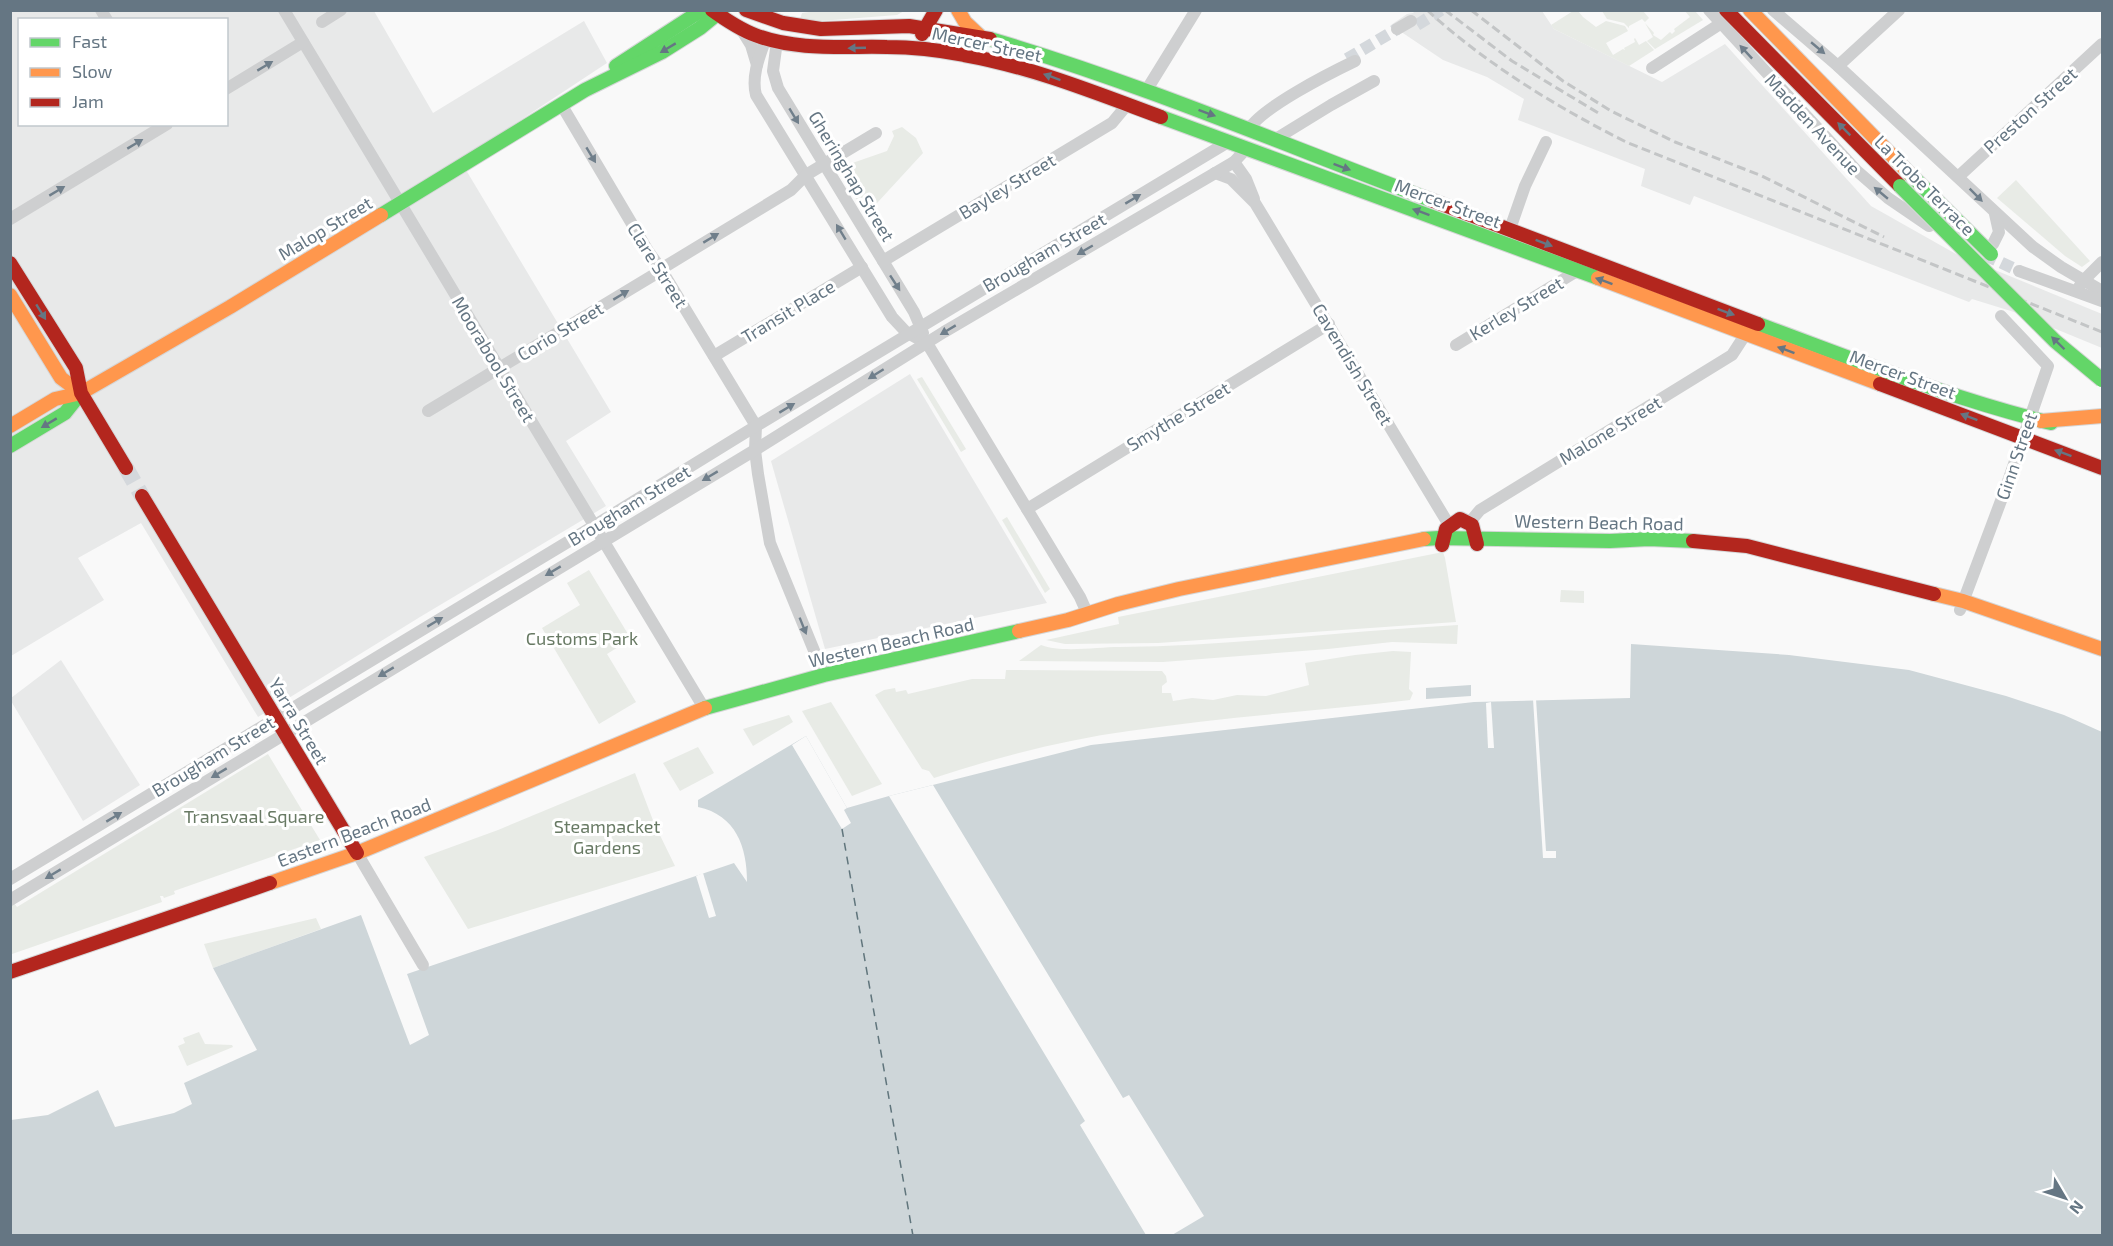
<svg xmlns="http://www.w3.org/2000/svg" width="2113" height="1246" viewBox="0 0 2113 1246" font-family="'Exo 2',sans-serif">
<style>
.built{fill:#e8e9e9;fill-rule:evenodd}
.green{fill:#e8ebe6}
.water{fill:#ced6d9}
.pier{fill:#f9f9f9}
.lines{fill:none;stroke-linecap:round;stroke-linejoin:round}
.ferry{stroke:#60757c;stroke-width:1.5;stroke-dasharray:8 6;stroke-linecap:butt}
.street-tunnel{stroke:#d4d8dc;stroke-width:12;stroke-dasharray:12 6;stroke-linecap:butt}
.secondary-tunnel{stroke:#d4d8dc;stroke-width:16;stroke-dasharray:16 8;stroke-linecap:butt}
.fast-casing{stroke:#d5d6d7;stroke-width:16}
.slow-casing{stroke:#d5d6d7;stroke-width:16}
.jam-casing{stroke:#d5d6d7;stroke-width:16}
.street{stroke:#cecfd0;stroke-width:12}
.fast{stroke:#63d668;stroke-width:14}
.slow{stroke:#ff974d;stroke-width:14}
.jam{stroke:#b3261e;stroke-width:14}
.rail{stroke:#c3c5c6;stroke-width:3;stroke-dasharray:9 4.5;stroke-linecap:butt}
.fast-bridge-casing{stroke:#d5d6d6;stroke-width:16;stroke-linecap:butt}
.fast-bridge{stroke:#63d668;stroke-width:14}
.oneway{fill:#657683}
.oneway2{fill:#707f8b}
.labels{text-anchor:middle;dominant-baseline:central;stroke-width:6;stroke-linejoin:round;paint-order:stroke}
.street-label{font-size:18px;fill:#657683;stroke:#fff}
.park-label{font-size:18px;fill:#687a64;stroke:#fff}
</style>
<rect width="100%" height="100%" fill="#f9f9f9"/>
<g class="built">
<path d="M1426,10L1542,11L1554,29L1662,82L1725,44L1871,206L1956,254L2102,314V348L2014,312L1972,299L1969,302L1694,196L1690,205L1641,186L1645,169L1518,120L1524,99L1487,77L1443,60L1391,25L1407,14L1413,13L1415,11Z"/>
<path d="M10,11H374L433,113L584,21L607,63L460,160L611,412L566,441L606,506L420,617L258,717L141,523L78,558L104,600L11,656ZM20,20H226V124H20Z"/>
<path d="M910,374L1047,603L825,649L771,461Z"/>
<path d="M61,660L140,785L83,821L11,701V698Z"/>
</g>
<g class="green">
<path d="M816,11H904L897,15L820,21L800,19L802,13Z"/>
<path d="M1573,11H1578L1583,17L1596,27L1606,21L1625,26L1628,31L1606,43L1613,55L1623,49L1625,50L1624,48L1635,42L1634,39L1635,38L1639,45L1646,41L1654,50L1629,66L1554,29L1551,25Z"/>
<path d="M1602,11H1643L1649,18L1645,22L1642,19L1629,26V28L1624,23L1607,19Z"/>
<path d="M1685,11H1695L1703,20L1655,49L1647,41L1653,37L1645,23L1654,33L1653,35L1661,40L1670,32L1672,34L1675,31L1674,29L1690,17Z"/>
<path d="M902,127L916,138L923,153L866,215L838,168L887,151L894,136L892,131Z"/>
<path d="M2016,180L2090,261L2082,267L2065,256L1997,198Z"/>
<path d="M922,377L966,449L961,452L917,379Z"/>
<path d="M1007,517L1050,589L1045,593L1002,520Z"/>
<path d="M1443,552L1445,558L1456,622L1158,643L1065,644L1046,640L1119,624L1118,617Z"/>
<path d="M589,570L631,639L607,654L636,702L599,724L542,628L580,605L567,583Z"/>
<path d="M1561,590L1584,591V603L1560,602Z"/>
<path d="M1458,625L1457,644L1392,642L1328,649L1163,662L1019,661L1041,645C1061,653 1098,647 1119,647C1233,646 1345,631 1458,625Z"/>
<path d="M1393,651L1411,652L1409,689L1413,693L1410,700C1317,711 1222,717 1129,731C1063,740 998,757 934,778L929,771L922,769L875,695L884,690L895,688L896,692L906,690L908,694L972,679H1005L1006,670L1162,671L1166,676L1167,682L1162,686V693H1171L1173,701L1192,698L1213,700L1237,695L1266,696L1309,685L1305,663L1355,655Z"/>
<path d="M831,702L882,784L852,796L802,711Z"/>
<path d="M789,715L793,722L753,746L743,729Z"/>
<path d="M698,747L714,773L680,791L663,763Z"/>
<path d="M268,754L320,840L174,891L175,894L164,898L163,896H160L162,902L12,954L11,951V903H14L17,907Z"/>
<path d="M635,773L654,823L675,866L468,929L424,857L498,830Z"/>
<path d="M316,918L321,929L213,968L204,944Z"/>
<path d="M199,1032L205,1044L232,1045L233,1047L187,1066L178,1046L185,1043L183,1038Z"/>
</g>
<g class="water">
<path d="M1631,644L1789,655L1909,670L2006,696L2064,715L2102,732V1235L11,1236V1120L48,1115L98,1090L115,1127L174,1113L192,1104L184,1083L257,1050L213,968L361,915L410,1045L429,1035L407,974L734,863L747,882C747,847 736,815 698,807V800L806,736L847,808L889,796L1091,745L1474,702L1630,698Z"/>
<path d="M1471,685V696L1426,699V688Z"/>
</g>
<g class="pier">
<path d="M1533,699H1536L1546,851H1556V858H1543Z"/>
<path d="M1491,702L1494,748H1488L1486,703Z"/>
<path d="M806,736L847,808L844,810L851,823L842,829L792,745Z"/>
<path d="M933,785L1123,1098L1129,1095L1204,1216L1172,1235H1146L1080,1125L1085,1121L889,796Z"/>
<path d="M703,873L716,916L709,918L696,876Z"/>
</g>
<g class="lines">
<path class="ferry" d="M842,829L913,1236"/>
<g class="street-tunnel">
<path d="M1417,25L1441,10"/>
<path d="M1347,59L1397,29"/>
<path d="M1985,255L2019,271"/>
</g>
<path class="secondary-tunnel" d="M126,468L142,496"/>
<g class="fast-casing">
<g id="fast">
<path d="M990,39C1140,83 1285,145 1431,200"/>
<path d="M616,66L702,10"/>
<path d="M1161,117L1598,278"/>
<path d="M381,215L585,90L662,52L700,28L722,10"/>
<path d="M1758,324C1856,360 1949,398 2051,423"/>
<path d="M10,446L65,413L81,393"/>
<path d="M1424,539L1439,538L1610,541L1649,539L1693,541"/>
<path d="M705,708L824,675L1019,631"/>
</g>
</g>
<g class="slow-casing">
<g id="slow">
<path d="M958,10L965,22L980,36"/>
<path d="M1750,10L1911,175"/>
<path d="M1598,278L1880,384"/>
<path d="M10,295L61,378L81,393"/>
<path d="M2041,421L2102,416"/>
<path d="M10,426L55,399L81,393L230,307L381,215"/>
<path d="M1934,594L1963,601L2102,649"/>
<path d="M1019,631L1068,620L1118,604L1179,589L1424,539"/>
<path d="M270,883L357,853L705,708"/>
</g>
</g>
<g class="jam-casing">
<g id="jam">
<path d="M712,10C726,20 739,29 755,35C796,51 844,46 887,47C913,47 939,50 964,55C1032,67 1096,93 1161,117"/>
<path d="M746,10L783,23L821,29L909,26L990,39"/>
<path d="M1726,10L1900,186"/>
<path d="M922,34L936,10"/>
<path d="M1431,200L1758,324"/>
<path d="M10,263L76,368L81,393L126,468"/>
<path d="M1880,384L2102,468"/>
<path d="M142,496L357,853"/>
<path d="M1693,541L1747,546L1934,594"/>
<path d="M1442,545L1446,529L1460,519L1472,525L1477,544"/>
<path d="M10,972L270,883"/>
</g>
</g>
<g class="street">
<path d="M101,10L107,20"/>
<path d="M284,10L704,708"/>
<path d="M1709,10L1857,171L1888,198L1929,226"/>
<path d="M1773,10L1838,66L2033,247L2061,267L2102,291"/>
<path d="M322,22L341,10"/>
<path d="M741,29L751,45L757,65"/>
<path d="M1397,29L1411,21"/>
<path d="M766,38C760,55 751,76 756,95L892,317L906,332L926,343L930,348L1080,597L1088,615"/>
<path d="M777,41L773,71L778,88L914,312L923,333"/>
<path d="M1838,66L1899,10"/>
<path d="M1652,68L1720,24"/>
<path d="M226,89L303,42"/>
<path d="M1146,91L1196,10"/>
<path d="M561,104L648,251L661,269L756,426L755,450L758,474L770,543L824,675"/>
<path d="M1249,129C1263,107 1328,74 1355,61"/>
<path d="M1274,140L1331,105L1374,81"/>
<path d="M1234,162L1246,179L1254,199"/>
<path d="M1215,173L1231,179L1255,203L1449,525"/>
<path d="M1958,177L2102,44"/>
<path d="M10,219L167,124"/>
<path d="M1510,229L1525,186L1546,142"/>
<path d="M1993,244L1999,232L1995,214"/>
<path d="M883,261L1112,123L1127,105"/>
<path d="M661,269L791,190L806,175L876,133"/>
<path d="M2019,271L2102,301"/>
<path d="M2079,287L2083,281L2102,262"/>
<path d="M1456,345L1577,271"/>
<path d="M714,356L862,267"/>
<path d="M428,411L662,270"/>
<path d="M1027,509L1329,324"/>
<path d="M1470,522L1480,510L1732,355L1745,335"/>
<path d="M1960,610L2005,490L2048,366L2001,316"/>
<path d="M357,853L423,965"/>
<path d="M10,879L571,540L756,426L1228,142"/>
<path d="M10,900L755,450L944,332L1234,162L1247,148"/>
</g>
<use href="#fast" class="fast"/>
<use href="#slow" class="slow"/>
<use href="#jam" class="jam"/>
<g class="rail">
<path d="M1427,10C1486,64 1555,106 1626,142L2102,332"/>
<path d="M1445,10L1512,61L1600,114"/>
<path d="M1471,10L1563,81L1611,111L1675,142L1762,176L1884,237"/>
</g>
<g class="fast-bridge-casing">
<g id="fast-bridge">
<path d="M1911,175L1991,254"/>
<path d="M1900,186L2055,341L2102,380"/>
</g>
</g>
<use href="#fast-bridge" class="fast-bridge"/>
</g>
<defs><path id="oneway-solid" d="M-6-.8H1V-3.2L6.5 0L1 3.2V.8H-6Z" transform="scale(1.5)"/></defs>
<g class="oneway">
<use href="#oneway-solid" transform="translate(668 48) rotate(149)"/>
<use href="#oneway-solid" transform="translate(857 48) rotate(178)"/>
<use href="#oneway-solid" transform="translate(1052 77) rotate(-160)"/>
<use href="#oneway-solid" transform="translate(1207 113) rotate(20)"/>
<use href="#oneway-solid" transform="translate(1844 129) rotate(-135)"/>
<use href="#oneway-solid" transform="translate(1342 167) rotate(20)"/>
<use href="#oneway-solid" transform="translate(1421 212) rotate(-160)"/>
<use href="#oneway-solid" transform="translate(1544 243) rotate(21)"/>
<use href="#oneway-solid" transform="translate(1604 281) rotate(-160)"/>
<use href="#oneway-solid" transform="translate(41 312) rotate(58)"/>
<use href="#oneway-solid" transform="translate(1726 312) rotate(20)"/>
<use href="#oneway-solid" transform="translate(2058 343) rotate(-136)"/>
<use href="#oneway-solid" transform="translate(1786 350) rotate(-160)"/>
<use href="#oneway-solid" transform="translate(1969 417) rotate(-159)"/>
<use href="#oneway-solid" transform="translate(49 423) rotate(149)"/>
<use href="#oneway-solid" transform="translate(2063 453) rotate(-160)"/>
</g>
<g class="oneway2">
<use href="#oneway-solid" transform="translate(1818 48) rotate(40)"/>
<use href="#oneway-solid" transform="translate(1746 52) rotate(-133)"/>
<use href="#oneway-solid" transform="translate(265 66) rotate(-31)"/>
<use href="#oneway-solid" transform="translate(794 116) rotate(59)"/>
<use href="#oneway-solid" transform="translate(135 144) rotate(-31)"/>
<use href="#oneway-solid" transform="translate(591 155) rotate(59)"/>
<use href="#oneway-solid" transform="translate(57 191) rotate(-31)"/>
<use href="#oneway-solid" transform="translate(1881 193) rotate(-140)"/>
<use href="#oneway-solid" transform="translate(1976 195) rotate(45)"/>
<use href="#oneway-solid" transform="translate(1133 199) rotate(-31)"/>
<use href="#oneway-solid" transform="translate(841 232) rotate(-121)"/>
<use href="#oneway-solid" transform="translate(711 238) rotate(-31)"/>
<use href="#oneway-solid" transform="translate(1085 250) rotate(150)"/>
<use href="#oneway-solid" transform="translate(895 283) rotate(57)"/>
<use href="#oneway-solid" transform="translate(621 295) rotate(-31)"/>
<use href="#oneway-solid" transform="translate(948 330) rotate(149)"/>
<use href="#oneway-solid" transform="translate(876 374) rotate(148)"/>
<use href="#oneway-solid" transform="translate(787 408) rotate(-31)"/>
<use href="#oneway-solid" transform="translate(710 476) rotate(149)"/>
<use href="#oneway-solid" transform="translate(553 571) rotate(149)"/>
<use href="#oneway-solid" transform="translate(435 622) rotate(-31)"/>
<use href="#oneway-solid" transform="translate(803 626) rotate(68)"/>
<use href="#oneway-solid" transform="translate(386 672) rotate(149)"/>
<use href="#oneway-solid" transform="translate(219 773) rotate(149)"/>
<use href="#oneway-solid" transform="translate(114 817) rotate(-31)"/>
<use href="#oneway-solid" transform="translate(53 874) rotate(149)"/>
</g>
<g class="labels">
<g class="street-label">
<text transform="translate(987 44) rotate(12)">Mercer Street</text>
<text transform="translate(2030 110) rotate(-42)">Preston Street</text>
<text transform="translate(1813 124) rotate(47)">Madden Avenue</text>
<text transform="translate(852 176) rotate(59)">Gheringhap Street</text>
<text transform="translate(1925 185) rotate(45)">La Trobe Terrace</text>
<text transform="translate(1007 186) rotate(-31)">Bayley Street</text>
<text transform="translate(1448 203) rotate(20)">Mercer Street</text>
<text transform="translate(325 228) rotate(-31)">Malop Street</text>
<text transform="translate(1044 252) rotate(-30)">Brougham Street</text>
<text transform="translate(658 265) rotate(58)">Clare Street</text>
<text transform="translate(1516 308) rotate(-31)">Kerley Street</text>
<text transform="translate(788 311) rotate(-31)">Transit Place</text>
<text transform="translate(560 331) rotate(-31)">Corio Street</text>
<text transform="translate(494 359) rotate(59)">Moorabool Street</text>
<text transform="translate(1353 364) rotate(59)">Cavendish Street</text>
<text transform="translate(1903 374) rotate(20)">Mercer Street</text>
<text transform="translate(1178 416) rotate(-31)">Smythe Street</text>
<text transform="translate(1610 430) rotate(-31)">Malone Street</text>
<text transform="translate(2016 456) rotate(-71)">Ginn Street</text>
<text transform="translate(629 505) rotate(-31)">Brougham Street</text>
<text transform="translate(1599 522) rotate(1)">Western Beach Road</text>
<text transform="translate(891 642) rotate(-13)">Western Beach Road</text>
<text transform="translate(299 721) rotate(59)">Yarra Street</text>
<text transform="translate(213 756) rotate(-31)">Brougham Street</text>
<text transform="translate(354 832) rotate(-21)">Eastern Beach Road</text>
</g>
<g class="park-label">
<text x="582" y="638">Customs Park</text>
<text x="254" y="816">Transvaal Square</text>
<text x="607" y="826">Steampacket<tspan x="607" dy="21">Gardens</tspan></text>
</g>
</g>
<rect width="2113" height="1246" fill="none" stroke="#657683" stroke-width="24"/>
<rect x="18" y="18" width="210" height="108" fill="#ffffff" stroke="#c1c8cd" stroke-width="1.5"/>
<rect x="30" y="38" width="30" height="9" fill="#63d668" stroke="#c1c8cd" stroke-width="1.5"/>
<text x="72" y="48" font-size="18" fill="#657683">Fast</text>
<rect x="30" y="68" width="30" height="9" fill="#ff974d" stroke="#c1c8cd" stroke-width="1.5"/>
<text x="72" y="78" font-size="18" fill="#657683">Slow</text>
<rect x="30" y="98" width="30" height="9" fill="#b3261e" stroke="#c1c8cd" stroke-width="1.5"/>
<text x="72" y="108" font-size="18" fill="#657683">Jam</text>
<g transform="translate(2065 1198) rotate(129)" stroke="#ffffff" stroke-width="4.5" paint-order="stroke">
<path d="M0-4.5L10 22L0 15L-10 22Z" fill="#657683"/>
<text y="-9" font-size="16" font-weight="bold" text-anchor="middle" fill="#657683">N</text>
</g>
</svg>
